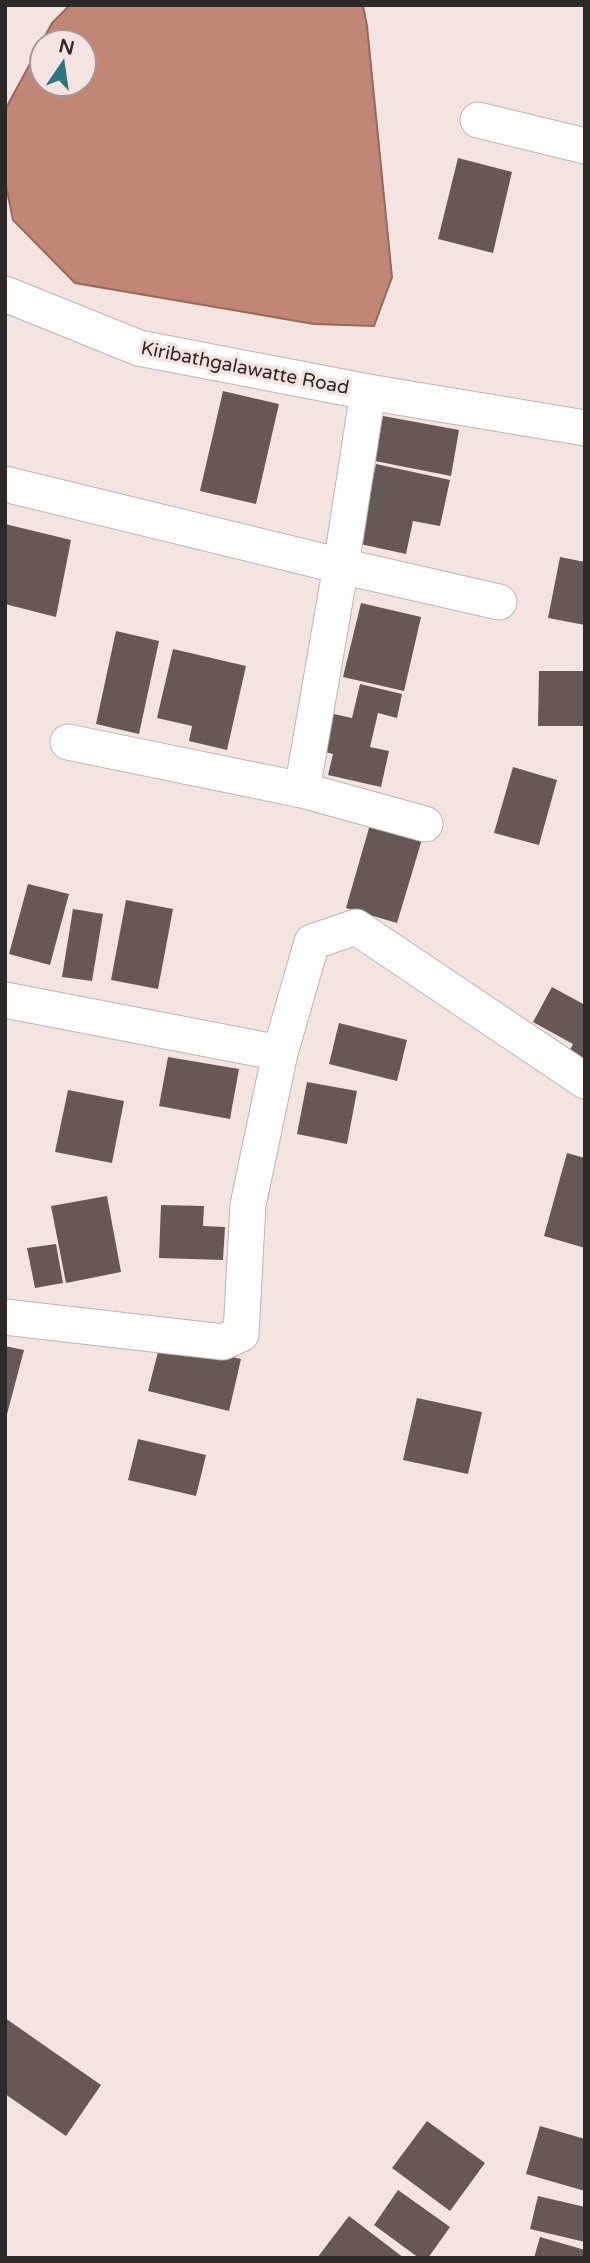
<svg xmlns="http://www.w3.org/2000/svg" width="590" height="2263" viewBox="0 0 590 2263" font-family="'Varela Round',sans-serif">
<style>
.water{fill:#c18674;stroke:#956a5d;stroke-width:2;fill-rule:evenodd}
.building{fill:#655855}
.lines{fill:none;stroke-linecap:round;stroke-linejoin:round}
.street-casing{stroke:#c1b3ae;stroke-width:37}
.street{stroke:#fff;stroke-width:35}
.labels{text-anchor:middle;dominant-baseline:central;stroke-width:7;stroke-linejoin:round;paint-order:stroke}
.street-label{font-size:19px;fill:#2e2927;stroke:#f3e4e0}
</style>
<rect width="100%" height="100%" fill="#f3e4e0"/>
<path class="water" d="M70,5H363L367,26L392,277L374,326L314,324L75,283L13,220L5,181V110L52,23ZM42,42H84V84H42Z"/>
<g class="building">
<path d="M458,158L512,172L493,253L438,239Z"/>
<path d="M223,391L279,404L256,504L200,491Z"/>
<path d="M383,416L459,430L451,476L375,461Z"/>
<path d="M376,464L450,480L440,526L413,521L406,554L360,544Z"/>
<path d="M5,524L71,540L56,617L5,604Z"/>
<path d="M560,557L585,562V625L548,618Z"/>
<path d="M361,603L421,617L404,691L343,677Z"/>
<path d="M116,631L159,641L139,734L96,724Z"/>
<path d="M173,649L246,666L227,750L189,741L192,726L157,718Z"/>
<path d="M539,671H585V726H538Z"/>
<path d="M360,684L402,694L397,718L378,713L370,747L389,751L381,787L328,775L333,754L316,750L325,712L352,718Z"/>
<path d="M513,767L557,780L539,845L494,833Z"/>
<path d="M371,821L423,836L397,923L346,908Z"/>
<path d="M28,884L69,894L50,965L9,954Z"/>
<path d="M126,900L173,909L158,989L111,980Z"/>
<path d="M73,909L103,914L92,981L62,977Z"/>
<path d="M552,987L585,1005V1060L569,1052L573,1044L533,1022Z"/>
<path d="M339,1023L407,1040L397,1081L329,1064Z"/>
<path d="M168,1057L239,1069L230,1119L159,1106Z"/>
<path d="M307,1082L357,1091L347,1144L297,1134Z"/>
<path d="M68,1090L124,1101L112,1163L55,1152Z"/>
<path d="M567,1153L585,1158V1248L544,1236Z"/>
<path d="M107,1196L121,1272L66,1283L51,1206Z"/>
<path d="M161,1205L204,1206L203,1226L225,1227L223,1260L159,1258Z"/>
<path d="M56,1244L63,1283L35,1288L27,1248Z"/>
<path d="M161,1340L241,1359L229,1411L148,1391Z"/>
<path d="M5,1346L24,1350L6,1418H5Z"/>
<path d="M417,1398L482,1412L468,1474L403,1460Z"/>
<path d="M138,1439L206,1455L196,1496L128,1480Z"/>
<path d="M5,2018L101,2085L66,2136L5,2094Z"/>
<path d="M427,2121L485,2163L450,2211L392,2168Z"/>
<path d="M540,2126L585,2139V2191L526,2174Z"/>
<path d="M398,2190L450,2227L428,2258H419L374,2225Z"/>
<path d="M538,2196L585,2207V2242L530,2229Z"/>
<path d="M349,2216L404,2258H317Z"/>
<path d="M540,2237L585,2250V2258H534Z"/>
</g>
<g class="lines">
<g class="street-casing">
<g id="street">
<path d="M478,120L585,146"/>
<path d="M5,294L139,348L368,392L585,428"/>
<path d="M5,484L341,566L499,602"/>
<path d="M68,742L302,790L425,824"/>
<path d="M302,790L341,566L368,392"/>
<path d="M5,1000L280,1053"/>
<path d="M5,1317L223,1342L241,1334L248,1205L280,1053L312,942L356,927L585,1081"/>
</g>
</g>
<use href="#street" class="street"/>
</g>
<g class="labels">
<g class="street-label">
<text transform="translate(245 368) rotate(11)">Kiribathgalawatte Road</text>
</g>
</g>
<rect width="590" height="2263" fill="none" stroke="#2e2927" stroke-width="14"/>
<g transform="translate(63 63) rotate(13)"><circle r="33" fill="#f3e4e0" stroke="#a49996" stroke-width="2"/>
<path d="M0-5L12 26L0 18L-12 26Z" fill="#307384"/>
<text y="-10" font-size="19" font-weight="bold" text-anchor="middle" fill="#2e2927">N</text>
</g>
</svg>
